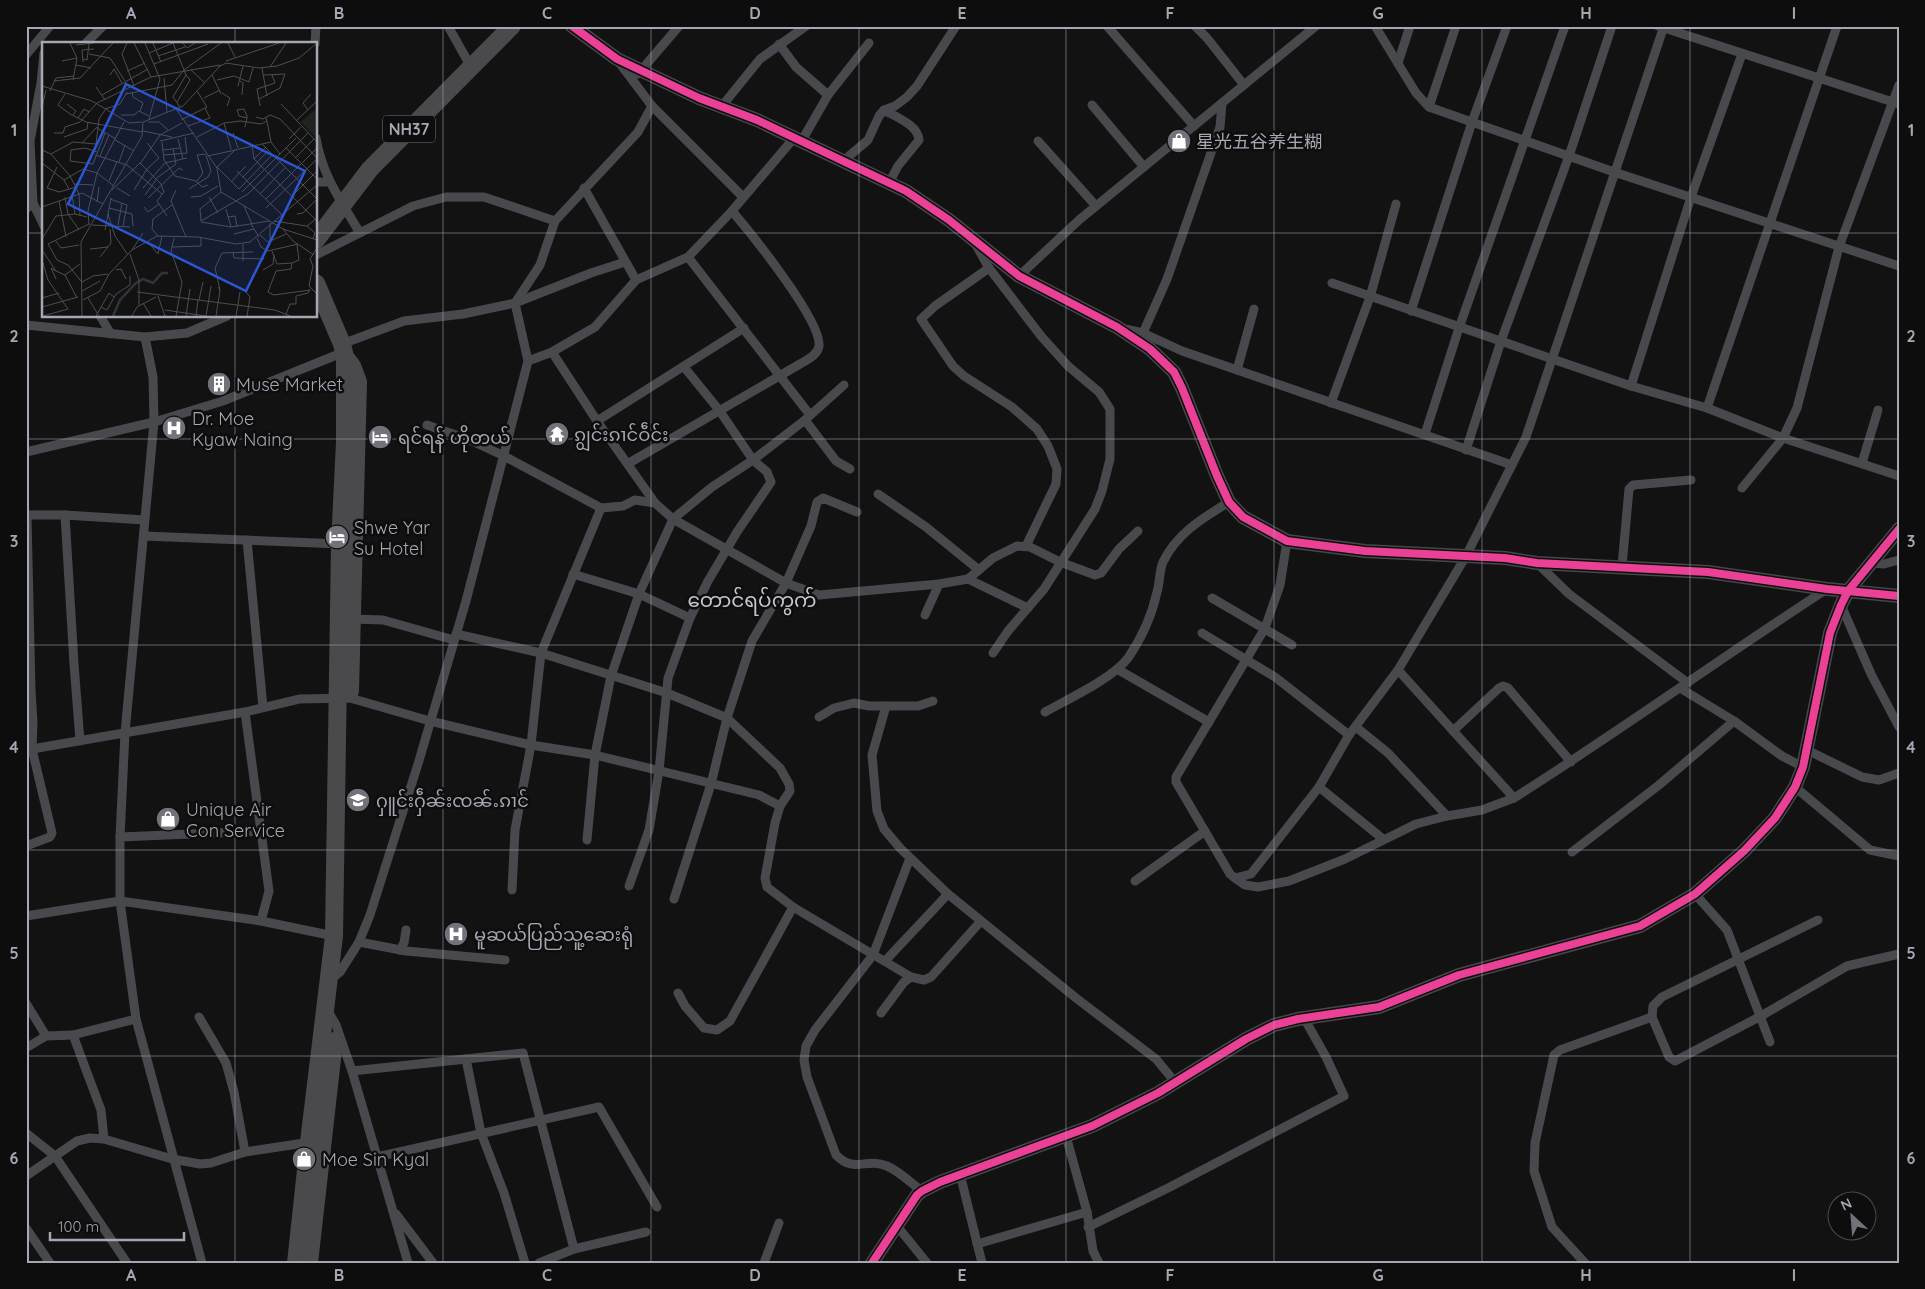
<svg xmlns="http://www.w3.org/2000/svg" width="1925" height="1289" viewBox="0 0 1925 1289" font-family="Quicksand,'Noto Sans SC','Noto Sans Myanmar',sans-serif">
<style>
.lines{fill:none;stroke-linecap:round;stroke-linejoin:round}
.street{stroke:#48494c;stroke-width:9}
.secondary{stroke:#474749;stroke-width:14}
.highway{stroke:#4a4a4d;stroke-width:18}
.cycleway-casing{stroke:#0d0d0e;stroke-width:11}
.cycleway{stroke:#ea4096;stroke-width:8}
.grid{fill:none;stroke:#a5a7b2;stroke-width:1;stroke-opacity:0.55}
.labels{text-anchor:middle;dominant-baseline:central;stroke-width:5;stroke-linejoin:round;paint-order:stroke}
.shield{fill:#0d0d0e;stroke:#777981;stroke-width:1}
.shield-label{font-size:16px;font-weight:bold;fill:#a5a7b2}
.poi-label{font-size:18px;fill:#a5a7b2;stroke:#0d0d0e;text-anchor:start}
.quarter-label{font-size:20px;fill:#c5c6cf;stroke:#0d0d0e}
.inset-river{fill:none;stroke:#2e343a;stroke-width:2.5}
.inset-road{fill:none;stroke:#4d4e53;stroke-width:1}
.view{fill:#2b57d4;fill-opacity:0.15;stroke:#2b57d4;stroke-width:2.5}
.inset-edge{fill:none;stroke:#a5a7b2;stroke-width:2.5}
.neatline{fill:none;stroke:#a5a7b2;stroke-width:2}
.grid-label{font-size:16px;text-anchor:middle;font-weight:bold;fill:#a5a7b2}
</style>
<rect width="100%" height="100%" fill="#121213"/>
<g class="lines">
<g class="street">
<path d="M448,26L471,67"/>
<path d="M1107,26L1194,126"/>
<path d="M1195,26L1207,38L1244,85"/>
<path d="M1375,26L1416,93L1429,107L1614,172L1899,266"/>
<path d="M1658,26L1899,104"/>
<path d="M85,44L103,26"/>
<path d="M315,44L316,26"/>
<path d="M779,44L796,67L828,95"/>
<path d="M26,55L50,26"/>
<path d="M618,61L652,106L743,197"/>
<path d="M1398,63L1410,26"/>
<path d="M638,74L679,26"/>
<path d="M1092,105L1144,167"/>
<path d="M722,106L760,59L806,26"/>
<path d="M1429,107L1456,26"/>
<path d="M884,110C896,117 918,125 919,140L898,166L889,183"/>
<path d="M316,138C322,175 341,201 360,233"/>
<path d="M1038,141L1096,206"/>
<path d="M801,142L828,95L869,43"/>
<path d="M842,162L868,140L879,116L884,110L895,106L907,97L917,86L956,26"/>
<path d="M316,182H329"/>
<path d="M584,188L636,280"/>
<path d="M33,203L44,226"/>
<path d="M26,209L33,203L30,141L41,83L44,53"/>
<path d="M976,245L989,268L1041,336L1068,366L1099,392L1110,409V459L1102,491L1095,509L1044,589L1008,631L993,653"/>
<path d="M316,255L413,206L446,197H484L555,221"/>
<path d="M688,257L810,415"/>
<path d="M989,268L935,306L921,319L953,366L964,376L1012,407L1037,429L1048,446L1057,469L1056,484L1026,546"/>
<path d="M1019,276L1079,220L1316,26"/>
<path d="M1332,283L1631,386L1707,408L1783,438L1899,476"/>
<path d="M1411,311L1472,122L1507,26"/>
<path d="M100,316L111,334"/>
<path d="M26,325L145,337L187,333L227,316"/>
<path d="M1125,329L1143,333L1182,351L1512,465"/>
<path d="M1143,333L1167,279L1220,127L1222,103"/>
<path d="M145,337L153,377L154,422L125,733L120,837V901L136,1019L202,1263"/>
<path d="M342,344L404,321L463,314L515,303L591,273L625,262"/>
<path d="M552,352L597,421L655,503L673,519L786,583L819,595L939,584L968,579L993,558L1017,546L1030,547L1060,562L1095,575L1101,573L1119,549L1138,531"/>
<path d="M528,361L552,352L595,327L636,280L688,257L732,211L794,138"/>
<path d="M1237,370L1254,309"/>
<path d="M1631,386L1691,197L1742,54"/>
<path d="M1331,403L1370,297L1396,204"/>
<path d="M1707,408L1837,26"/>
<path d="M805,420L836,461L850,469"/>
<path d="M597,421L744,328"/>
<path d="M427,425L470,440L502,455L601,508L623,506L635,500L655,503"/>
<path d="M1425,434L1459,328L1565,26"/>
<path d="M1466,450L1501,341L1569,156L1612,26"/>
<path d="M26,452L154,422L223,401L344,352"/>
<path d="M629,463L800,364C807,360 818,355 819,346C822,321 750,232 732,211"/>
<path d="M1862,463L1878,410"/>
<path d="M1742,488L1783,438L1797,408L1839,247L1899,85"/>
<path d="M878,494L926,527L979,570"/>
<path d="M26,515H65L145,520"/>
<path d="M65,515L74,664L80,741"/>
<path d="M144,536L341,544"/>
<path d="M247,540L263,707"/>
<path d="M1287,541L1280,585L1265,628L1176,777V782L1230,874L1235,878L1251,874L1319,787L1349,735L1398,670L1466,556L1526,437L1664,26"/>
<path d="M1537,563L1569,594L1688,683"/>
<path d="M1872,563L1884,564L1899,560"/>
<path d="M1622,566L1629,489L1633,485L1691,480"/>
<path d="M573,574L639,594L690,618"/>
<path d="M968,579L1028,608"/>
<path d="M1212,598L1292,645"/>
<path d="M1841,605L1871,674L1899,727"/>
<path d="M925,615L939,584"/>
<path d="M352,619L383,620L454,640"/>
<path d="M1202,633L1275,677L1349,735"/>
<path d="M456,634L541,653L667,693L727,718L780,768L789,784L790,791L780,806L775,823L765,878L767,887L793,907L911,977"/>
<path d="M1117,669L1209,722"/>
<path d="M1398,670L1514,798"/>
<path d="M1680,688L1734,721L1782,756L1803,767"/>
<path d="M886,706L872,755L877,811L884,829L900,848L948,894L1076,998L1156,1059L1175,1082"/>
<path d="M245,712L269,891L261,921"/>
<path d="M1045,712C1068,699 1112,679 1128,658C1141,639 1152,615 1157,592C1160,583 1159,571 1163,562C1177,533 1203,518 1229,502"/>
<path d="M819,717L834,708L854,703L869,706H918L933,701"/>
<path d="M1356,727L1388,753L1447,816"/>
<path d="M1453,731L1499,688L1503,686L1508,688L1571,762"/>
<path d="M32,749L245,712L299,699L350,698L430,721L531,745L595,755L759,795L780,806"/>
<path d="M1807,750L1862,777L1879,780L1899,773"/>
<path d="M1319,787L1383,839"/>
<path d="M1795,787L1870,850L1899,856"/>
<path d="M120,837L260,831"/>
<path d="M587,840L595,755L611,676L639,594L673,519L712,487L753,460L805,420L844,385"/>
<path d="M26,846L50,837L52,833L32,749L33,722L31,691L27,516"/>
<path d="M1572,852L1659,785L1734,721"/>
<path d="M910,858L873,955L815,1030L806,1046L804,1060L807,1077L836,1155C855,1174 865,1157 887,1166C899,1171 911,1183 922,1191"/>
<path d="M1235,878L1245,885L1258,887L1289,881L1345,859L1416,824L1447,816L1482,810L1514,798C1620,731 1722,657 1827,589"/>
<path d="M1135,881L1205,831"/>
<path d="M629,886L649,830L659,771L668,678L690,618L708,581L737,532L771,482L767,472L753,460L719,410L684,367"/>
<path d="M512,890L515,830L531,745L541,653L601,508"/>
<path d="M1695,894L1727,930L1770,1042"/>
<path d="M674,899L711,784L727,718L752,641L786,583L811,526L817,502L823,498L857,512"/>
<path d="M26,916L120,901L261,921L334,936"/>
<path d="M359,942L406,951L505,960"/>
<path d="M400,950L404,943L406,930"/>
<path d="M885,961L948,894"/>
<path d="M330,980L340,972L359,942L370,915L418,764L466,601L528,361L515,303L540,265L555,221L638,132L652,106"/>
<path d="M678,993L685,1006L704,1028L717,1030L730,1021L793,907"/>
<path d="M26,1003L46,1036"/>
<path d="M328,1011L336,1025L352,1071L408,1263"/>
<path d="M881,1013L904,982L911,977L924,980L931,977L981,921"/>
<path d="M199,1017L226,1063L234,1092L245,1152"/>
<path d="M1652,1017L1669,1057L1675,1061L1761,1016L1847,966L1899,954"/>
<path d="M73,1035L101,1110L104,1139"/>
<path d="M26,1048L46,1036L73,1035L136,1019"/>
<path d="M466,1059L481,1133L504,1193L525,1263"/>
<path d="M352,1071L523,1053L574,1249"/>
<path d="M26,1133L55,1156L127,1263"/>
<path d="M1066,1136L1087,1212L1093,1251L1099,1263"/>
<path d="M377,1157L599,1107L657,1207"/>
<path d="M960,1174L982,1263"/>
<path d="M26,1176L77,1141L90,1138L104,1139L172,1159L200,1164L211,1163L245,1152L311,1142"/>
<path d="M396,1214L433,1263"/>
<path d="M897,1226L927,1263"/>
<path d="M1088,1227L1170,1187L1344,1096L1326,1057L1304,1018"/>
<path d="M26,1228L50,1263"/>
<path d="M977,1244L1087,1212"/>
<path d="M539,1263L574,1249L646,1232"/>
<path d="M764,1263L779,1223"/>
<path d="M1585,1263L1552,1227L1534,1171L1535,1143L1554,1055L1560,1050L1652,1017L1653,1006L1662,997L1818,920"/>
</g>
<g class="secondary">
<path d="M572,26L617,59L699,98L757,120L906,191L949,220L1019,276L1117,327L1150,349L1174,372L1182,388L1217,476L1229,502L1243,517L1287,541L1365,551L1505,558L1537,563L1708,572L1827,589L1899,596"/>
<path d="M872,1263L917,1195L922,1191L940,1182L1092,1126L1158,1093L1246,1039L1274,1025L1298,1019L1379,1007L1459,975L1640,926L1695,894L1744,851L1775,818L1795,787L1803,767L1830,633L1841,605L1848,591L1899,529"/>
</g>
<g class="highway">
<path d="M316,240L370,169L512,26"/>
<path d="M345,357L352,366L358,382L350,691"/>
<path d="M296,1263L309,1142L334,936L340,544L345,442V357L342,344L316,283"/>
<path d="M309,1263L334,1041"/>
</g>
<g class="cycleway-casing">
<g id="cycleway">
<path d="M572,26L617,59L699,98L757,120L906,191L949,220L1019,276L1117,327L1150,349L1174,372L1182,388L1217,476L1229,502L1243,517L1287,541L1365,551L1505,558L1537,563L1708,572L1827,589L1899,596"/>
<path d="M872,1263L917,1195L922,1191L940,1182L1092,1126L1158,1093L1246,1039L1274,1025L1298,1019L1379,1007L1459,975L1640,926L1695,894L1744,851L1775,818L1795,787L1803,767L1830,633L1841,605L1848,591L1899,529"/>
</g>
</g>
<use href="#cycleway" class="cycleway"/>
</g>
<path class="grid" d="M235,26V44M443,26V1263M651,26V1263M859,26V1263M1066,26V1263M1274,26V1263M1482,26V1263M1690,26V1263M26,233H44M316,233H1899M235,316V1263M26,439H1899M26,645H1899M26,850H1899M26,1056H1899"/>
<defs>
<g id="shop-disc" transform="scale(1.25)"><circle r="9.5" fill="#72737a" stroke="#0d0d0e"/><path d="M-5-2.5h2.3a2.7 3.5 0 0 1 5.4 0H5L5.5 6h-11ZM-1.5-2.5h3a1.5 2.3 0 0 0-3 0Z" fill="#fff"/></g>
<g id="building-disc" transform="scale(1.25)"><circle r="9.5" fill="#72737a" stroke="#0d0d0e"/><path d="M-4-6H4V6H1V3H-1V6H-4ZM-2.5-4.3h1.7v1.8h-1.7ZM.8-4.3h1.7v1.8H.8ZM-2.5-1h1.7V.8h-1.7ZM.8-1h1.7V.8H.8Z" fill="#fff"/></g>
<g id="hospital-disc" transform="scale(1.25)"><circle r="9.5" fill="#72737a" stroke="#0d0d0e"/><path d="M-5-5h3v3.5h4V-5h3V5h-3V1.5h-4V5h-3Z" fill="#fff"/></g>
<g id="temple-disc" transform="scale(1.25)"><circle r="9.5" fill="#72737a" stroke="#0d0d0e"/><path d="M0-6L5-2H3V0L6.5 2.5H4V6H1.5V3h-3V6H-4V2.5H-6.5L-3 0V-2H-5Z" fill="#fff"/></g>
<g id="hotel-disc" transform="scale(1.25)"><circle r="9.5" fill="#72737a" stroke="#0d0d0e"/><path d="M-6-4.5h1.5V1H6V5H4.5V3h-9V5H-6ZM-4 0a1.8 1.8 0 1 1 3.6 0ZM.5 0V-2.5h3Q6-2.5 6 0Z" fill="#fff"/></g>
<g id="school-disc" transform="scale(1.25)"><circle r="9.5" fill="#72737a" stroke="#0d0d0e"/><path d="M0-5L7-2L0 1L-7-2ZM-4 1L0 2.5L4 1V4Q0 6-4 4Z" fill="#fff"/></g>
</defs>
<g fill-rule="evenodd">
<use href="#shop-disc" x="1179" y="141"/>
<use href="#building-disc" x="219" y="384"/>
<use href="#hospital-disc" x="174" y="428"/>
<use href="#temple-disc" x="557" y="434"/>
<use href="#hotel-disc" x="380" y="437"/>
<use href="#hotel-disc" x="337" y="537"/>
<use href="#school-disc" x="358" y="800"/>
<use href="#shop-disc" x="168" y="819"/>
<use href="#hospital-disc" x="456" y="934"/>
<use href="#shop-disc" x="304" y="1159"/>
</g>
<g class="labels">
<rect class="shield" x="383" y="115.5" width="52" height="27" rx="4"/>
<g class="shield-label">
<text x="409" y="129">NH37</text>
</g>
<g class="poi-label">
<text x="1196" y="141">星光五谷养生糊</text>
<text x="236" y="384">Muse Market</text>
<text x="192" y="418">Dr. Moe<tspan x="192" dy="21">Kyaw Naing</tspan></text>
<text x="574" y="434">ၵျွင်းၵၢင်ဝဵင်း</text>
<text x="398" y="437">ရင်ရန် ဟိုတယ်</text>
<text x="354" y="527">Shwe Yar<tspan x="354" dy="21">Su Hotel</tspan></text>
<text x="376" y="800">ႁူင်းႁဵၼ်းၸၼ်ႉၵၢင်</text>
<text x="186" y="809">Unique Air<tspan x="186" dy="21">Con Service</tspan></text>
<text x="474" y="934">မူဆယ်ပြည်သူ့ဆေးရုံ</text>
<text x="322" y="1159">Moe Sin Kyal</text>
</g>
<g class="quarter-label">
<text x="752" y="599">တောင်ရပ်ကွက်</text>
</g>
</g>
<g transform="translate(42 42)">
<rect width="275" height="275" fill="#121213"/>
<path d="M275,66V97L259,80Z" fill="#1f2420"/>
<path class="inset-river" d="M71,274L78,258L94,241L101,237L111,241L120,231H126"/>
<path class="inset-road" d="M28,1L35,16L31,38M85,1L80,12L92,44M92,1L109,35M103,1L118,37L107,77M111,1L119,20M131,1L144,33M141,1L145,6L153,1M186,1L193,15M34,3L52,1M107,11L131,1M47,12L68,16L83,39M116,14L143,5M41,17L45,18L47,2M20,19L35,16M184,19L237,1M41,20L40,8L52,7M112,22L166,2M34,23L49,26M176,25L184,21L217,26L235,24L257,16L275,1M228,25L244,1M220,26L225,54M149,28L163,41M85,29L103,21M68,33L72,27L80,41M170,33L179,52M122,36L125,70M175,38L192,34L207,40L211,26M12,39L38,36L71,1M198,39L201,41L200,53M0,44L50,59L87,81L100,80M196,44L201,24M54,45L63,58M8,49L14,36L32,34M90,50L91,55L101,61L98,69M180,51L188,56L185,64M23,52L16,63L28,72L44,80L100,90M84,52L130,43L142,28L179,1M60,53L106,27M162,56L178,48M217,57L238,46L243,32L222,33M135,60L148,38L144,33L131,55L138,65M25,62L34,69L31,73M239,62L275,100M218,64L215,47L233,41L230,33M0,65L4,48M63,67L78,62L85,50M134,67L175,126L179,150L241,187L275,198M266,68L261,61L269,52M79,73H92L97,69L107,74M214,75L221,77L228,73L238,77L275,116M36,76L42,67L47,70M139,78L165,65L155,49M225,79L229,100L238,112M254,79L275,59M106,80H117L126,88M182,81L189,107M146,84L168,76L163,66M203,85L204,80L205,76V74L202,67L195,68L197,74L205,76M55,86L74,97M101,89L130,95M12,91H21L23,85L38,80L55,61L109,35L178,23M191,91L196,106M22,95L45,87L46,80M155,95L182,81L198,79L219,82L225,79L224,76M136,97L141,117M247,97L259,85M73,98L92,109M118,99L152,91M120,100L122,118L133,134L154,139L160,145L166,143M40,101L55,85M105,101L117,116M54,102L57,77L63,68M220,102L275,157M210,103L212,117L275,179M244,106L275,137M0,108L9,112L28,134L37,152L38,174M121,108L138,106M55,110L43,106L29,108L28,119L51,122L63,91M9,112L31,100L54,102M53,113L85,123L120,152M122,113L145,111L143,95M58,114L67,93M166,114L229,100M253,116L272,97M212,117L223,106M77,120L83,103M0,121L22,138L27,147M98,121L119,142L122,150L115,159L125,174M15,125L5,146L17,150L34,145M175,125L197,147M175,125L193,108M195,129L241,174M201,135L226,109M22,138L41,127L55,131L72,144M67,139L75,119M155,139L161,131L155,113L164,112M189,140L204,124M32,142L51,143M75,146L88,154M101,146L123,121L145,116M147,147L166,135L169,129L164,113M197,147L230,113M70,148L100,119L118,93L140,81M92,148L105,127L117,116M134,148L129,159L144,195M179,150L158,167L159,179L206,152L266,91M200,150L254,96M218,152L243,126M30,153L33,172M103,153L116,135L134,122L131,107M250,154L275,129M23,155L26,172L37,188M149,155L159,154L176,144M167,155L176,171M106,156L137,126L141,128M68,157L85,163L81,184M224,157L275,106M17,159L24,195M55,160L57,145M202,164L210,182M0,165L40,151L61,162M102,165L106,170L117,162M67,166L90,172L91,184M224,166L275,117M184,167L189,185M66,172L73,194L86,213M255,172L261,171L275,157M186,175L193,174L195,184M232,179L265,184M159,180L189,185L227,179M209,182L217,195M47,183L46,169L55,131L82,80M50,183L88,185M76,183L80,161M241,187L251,199L272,213M63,188L69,156M192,192L212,187M218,193L226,200L244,192M116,194L110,187L111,177L130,163M132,196L129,209L140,240L134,274M215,196L219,205L226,209L256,202M0,197L14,174L33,172L45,175M271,197L273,191L265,184L275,176M13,198L19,206L37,203M106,200L116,212L120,194M228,200V181M201,202V219M130,205L159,204V195M275,206L268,217L271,224L267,244L275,252M48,207L66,205M0,208L14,229L23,233L35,256M90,208L101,191M230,209L235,222L250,221L257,218L255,203M191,211L192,216L222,217M88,212L97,238V264M58,215L69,201L68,187M0,218L6,238L26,267L1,274M250,221L249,227L234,229L226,250L232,253L268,248M74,228L79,227L84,237M221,228L231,222L232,213M14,229L9,226L14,237M23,233L38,222M39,239L26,223L15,218L6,202L47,182M40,240L51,234L66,232M178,248L173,226L180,211L211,210M40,249L58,239M95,250L233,268L248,274M204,250L208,255L205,274M116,254L123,274M0,256L17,251M46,256L57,274M41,258L58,249L67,232L90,208L115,194L156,195L194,202L208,200L275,143M157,258L161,240M101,261L109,274M0,265L36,255M59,265L65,268L74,252L88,243V234M123,268L164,274M244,272L248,262H254V254L266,251L268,247M40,274L39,200L100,94L101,80L141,64L179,23M54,274L67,251L72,255M90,274L95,265L114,255M144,274L148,247M154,274L156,258M164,274L169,244M174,274L178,248L176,245M194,274L198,250"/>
<path class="view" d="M84,42L263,129L204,249L26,162Z"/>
<rect width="275" height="275" class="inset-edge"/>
</g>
<rect width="1925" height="1289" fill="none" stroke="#0d0d0e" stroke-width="55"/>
<g transform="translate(1852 1216) rotate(334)"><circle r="24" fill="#0d0d0e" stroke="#4a4b50"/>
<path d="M0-4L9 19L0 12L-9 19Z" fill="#72737a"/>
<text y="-8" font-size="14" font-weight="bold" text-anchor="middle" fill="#a5a7b2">N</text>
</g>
<path d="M50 1232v8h134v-8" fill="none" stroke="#a5a7b2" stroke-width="2.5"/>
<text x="58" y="1232" font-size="15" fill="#a5a7b2" stroke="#0d0d0e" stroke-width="4" paint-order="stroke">100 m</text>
<rect x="28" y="28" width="1870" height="1234" class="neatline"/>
<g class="grid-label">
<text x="131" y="19">A</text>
<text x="339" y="19">B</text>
<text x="547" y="19">C</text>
<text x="755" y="19">D</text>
<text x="962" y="19">E</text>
<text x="1170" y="19">F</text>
<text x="1378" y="19">G</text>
<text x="1586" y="19">H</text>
<text x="1794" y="19">I</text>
<text x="14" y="136">1</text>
<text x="1911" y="136">1</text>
<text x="14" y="342">2</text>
<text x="1911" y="342">2</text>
<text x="14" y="547">3</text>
<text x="1911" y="547">3</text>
<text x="14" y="753">4</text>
<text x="1911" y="753">4</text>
<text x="14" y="959">5</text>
<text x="1911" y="959">5</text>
<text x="14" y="1164">6</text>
<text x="1911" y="1164">6</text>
<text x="131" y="1281">A</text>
<text x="339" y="1281">B</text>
<text x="547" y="1281">C</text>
<text x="755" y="1281">D</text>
<text x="962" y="1281">E</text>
<text x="1170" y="1281">F</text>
<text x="1378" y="1281">G</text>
<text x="1586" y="1281">H</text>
<text x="1794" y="1281">I</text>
</g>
</svg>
